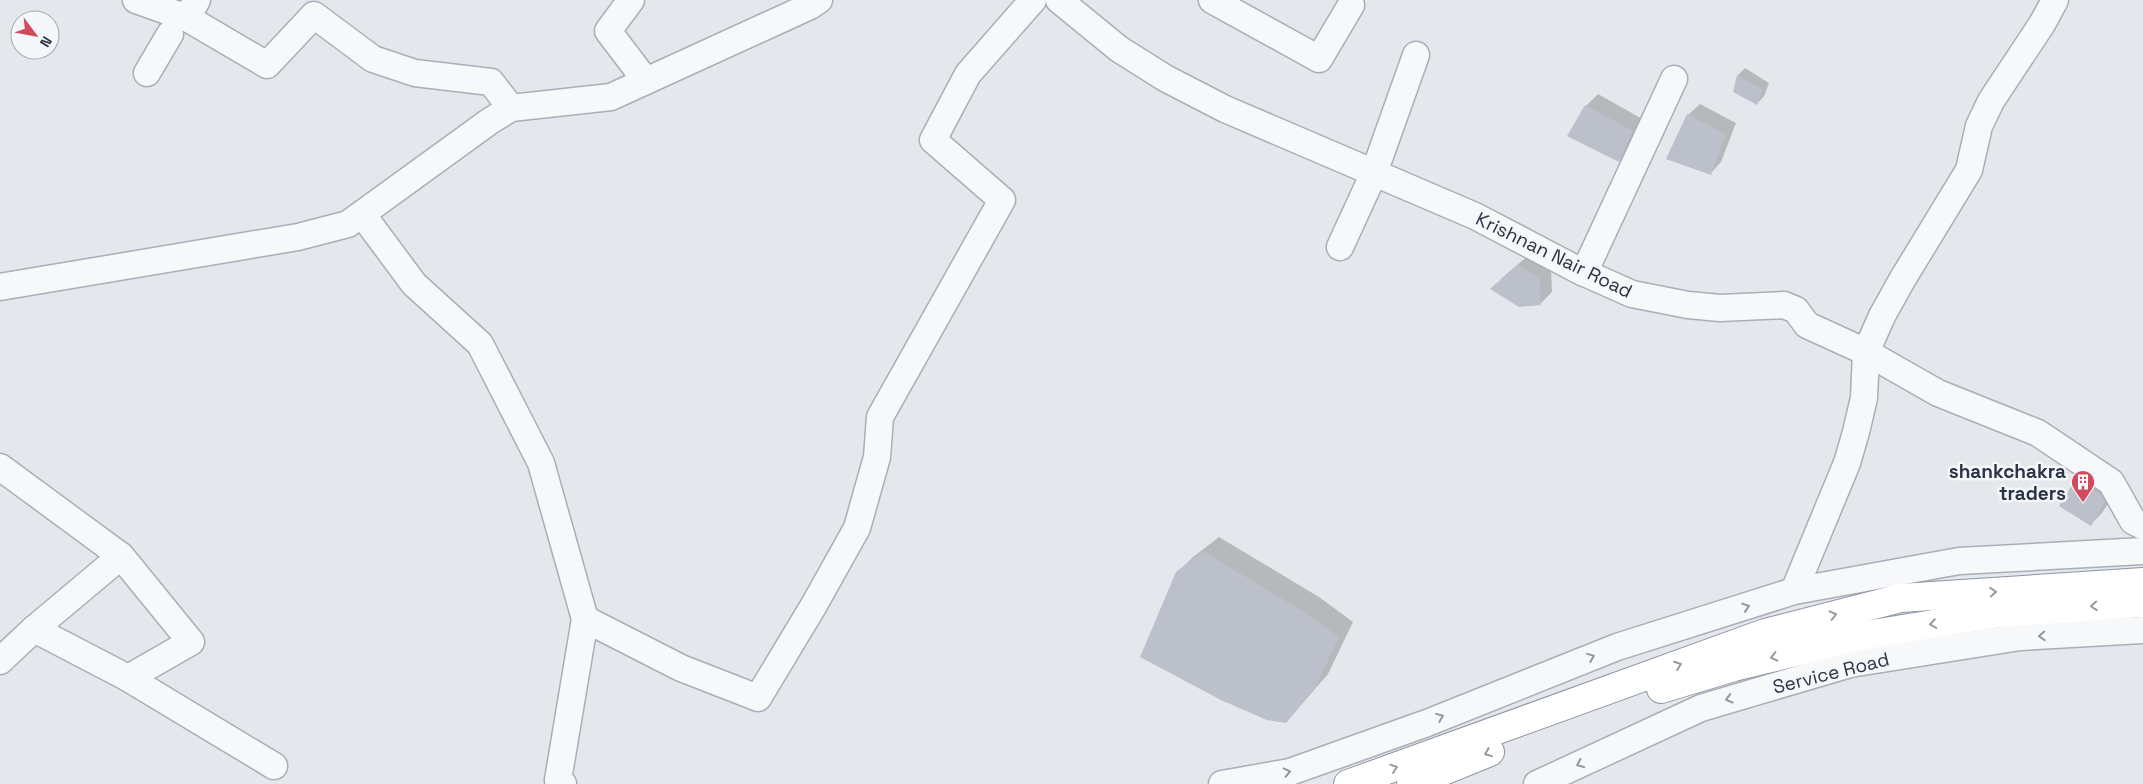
<svg xmlns="http://www.w3.org/2000/svg" width="2143" height="784" viewBox="0 0 2143 784" font-family="'Space Grotesk',sans-serif">
<style>
.shadow{fill:#0003}
.building{fill:#bbc0ca}
.lines{fill:none;stroke-linecap:round;stroke-linejoin:round}
.minor-casing{stroke:#a9aeb7;stroke-width:29}
.highway-casing{stroke:#8b94a3;stroke-width:30}
.minor{stroke:#f7f8fa;stroke-width:26}
.highway{stroke:#fff;stroke-width:28}
.oneway{stroke:#959aa2}
.oneway2{stroke:#9196a0}
.labels{text-anchor:middle;dominant-baseline:central;stroke-width:5;stroke-linejoin:round;paint-order:stroke}
.street-label{font-size:19px;fill:#2b3445;stroke:#f4f6f9}
.poi-label{font-size:19px;font-weight:bold;fill:#2b3445;stroke:#f4f6f9;text-anchor:end}
</style>
<rect width="100%" height="100%" fill="#e4e7ec"/>
<g class="shadow">
<path d="M1745,68L1769,83L1764,96L1757,104L1735,91L1738,75Z"/>
<path d="M1598,94L1644,120L1630,150L1619,161L1569,136L1586,106Z"/>
<path d="M1700,104L1736,123L1721,162L1710,174L1667,159L1688,115Z"/>
<path d="M1529,255L1551,267L1552,292L1541,303L1502,278Z"/>
<path d="M2088,468L2116,491L2102,513L2091,524L2061,506L2077,479Z"/>
<path d="M1219,537L1319,597L1353,622L1328,674L1286,722L1177,573L1193,557Z"/>
</g>
<g class="building">
<path d="M1737,75L1763,90L1757,105L1733,92Z"/>
<path d="M1585,105L1633,131L1619,162L1567,136Z"/>
<path d="M1687,114L1726,134L1711,175L1666,159Z"/>
<path d="M1517,265L1540,278L1541,305L1519,307L1490,289Z"/>
<path d="M2076,479L2101,495L2105,502L2091,526L2059,506Z"/>
<path d="M1203,551L1304,612L1339,637L1314,690L1286,723L1267,720L1221,700L1140,657L1176,572Z"/>
</g>
<g class="lines">
<g class="minor-casing">
<g id="minor">
<path d="M136,0L187,18L197,0"/>
<path d="M631,0L608,31L646,81"/>
<path d="M1059,0L1119,49L1165,78L1225,109L1475,216L1578,270L1632,294L1688,305L1720,308L1784,305L1796,310L1807,325L1866,352L1864,398L1856,432L1847,463L1794,591"/>
<path d="M1212,0L1319,59L1351,5"/>
<path d="M2055,0L2042,24L1991,101L1979,126L1969,170L1902,280L1882,316L1866,352L1938,393L2038,433L2111,482L2133,521L2143,526"/>
<path d="M187,18L267,65L314,15L373,59L415,73L491,82L511,108"/>
<path d="M147,73L170,34"/>
<path d="M362,214L414,284L480,344L541,463L585,619"/>
<path d="M1340,247L1374,173L1416,55"/>
<path d="M1584,273L1674,79"/>
<path d="M0,287L298,237L348,224L490,121L511,108L611,97L810,6L819,0"/>
<path d="M0,467L121,556L191,642L128,678L34,629L0,661"/>
<path d="M34,629L121,556"/>
<path d="M128,678L274,766"/>
<path d="M563,784L558,780L585,619L681,668L758,698L814,605L857,528L877,457L880,417L1002,200L933,140L968,74L1033,0"/>
<path d="M1222,784L1290,772L1427,723L1617,647L1794,591L1959,561L2143,551"/>
<path d="M1537,784L1701,708L1850,664L2020,637L2143,630"/>
</g>
</g>
<g class="highway-casing">
<g id="highway">
<path d="M1661,689L1734,667L1866,635L2001,613L2143,603"/>
<path d="M1348,784L1765,633L1901,598L2143,582"/>
<path d="M1411,784L1490,752"/>
</g>
</g>
<use href="#minor" class="minor"/>
<use href="#highway" class="highway"/>
</g>
<defs><path id="oneway-chevron" d="M-2-3.5L2.5 0L-2 3.5" fill="none" stroke-width="1.6" stroke-linecap="round" stroke-linejoin="round" transform="scale(1.25)"/></defs>
<g class="oneway">
<use href="#oneway-chevron" transform="translate(1993 592) rotate(-4)"/>
<use href="#oneway-chevron" transform="translate(2094 606) rotate(176)"/>
<use href="#oneway-chevron" transform="translate(1833 615) rotate(-14)"/>
<use href="#oneway-chevron" transform="translate(1933 624) rotate(171)"/>
<use href="#oneway-chevron" transform="translate(1774 657) rotate(166)"/>
<use href="#oneway-chevron" transform="translate(1678 665) rotate(-20)"/>
<use href="#oneway-chevron" transform="translate(1488 753) rotate(158)"/>
<use href="#oneway-chevron" transform="translate(1394 768) rotate(-19)"/>
</g>
<g class="oneway2">
<use href="#oneway-chevron" transform="translate(1746 607) rotate(-18)"/>
<use href="#oneway-chevron" transform="translate(2042 636) rotate(177)"/>
<use href="#oneway-chevron" transform="translate(1591 657) rotate(-22)"/>
<use href="#oneway-chevron" transform="translate(1729 699) rotate(164)"/>
<use href="#oneway-chevron" transform="translate(1440 717) rotate(-22)"/>
<use href="#oneway-chevron" transform="translate(1580 764) rotate(155)"/>
<use href="#oneway-chevron" transform="translate(1287 772) rotate(-13)"/>
</g>
<defs>
<g id="building-pin" transform="scale(1.25)"><path d="M0 17L-7.5 6A9.5 9.5 0 1 1 7.5 6Z" fill="#d1495b" stroke="#f4f6f9"/><path d="M-4-6H4V6H1V3H-1V6H-4ZM-2.5-4.3h1.7v1.8h-1.7ZM.8-4.3h1.7v1.8H.8ZM-2.5-1h1.7V.8h-1.7ZM.8-1h1.7V.8H.8Z" fill="#fff"/></g>
</defs>
<g fill-rule="evenodd">
<use href="#building-pin" x="2083" y="482"/>
</g>
<g class="labels">
<g class="street-label">
<text transform="translate(1554 255) rotate(26)">Krishnan Nair Road</text>
<text transform="translate(1831 673) rotate(-14)">Service Road</text>
</g>
<g class="poi-label">
<text x="2066" y="471">shankchakra<tspan x="2066" dy="22">traders</tspan></text>
</g>
</g>
<g transform="translate(35 35) rotate(122)"><circle r="24" fill="#f4f6f9" stroke="#a4a8b1"/>
<path d="M0-4L9 19L0 12L-9 19Z" fill="#d1495b"/>
<text y="-8" font-size="14" font-weight="bold" text-anchor="middle" fill="#2b3445">N</text>
</g>
</svg>
